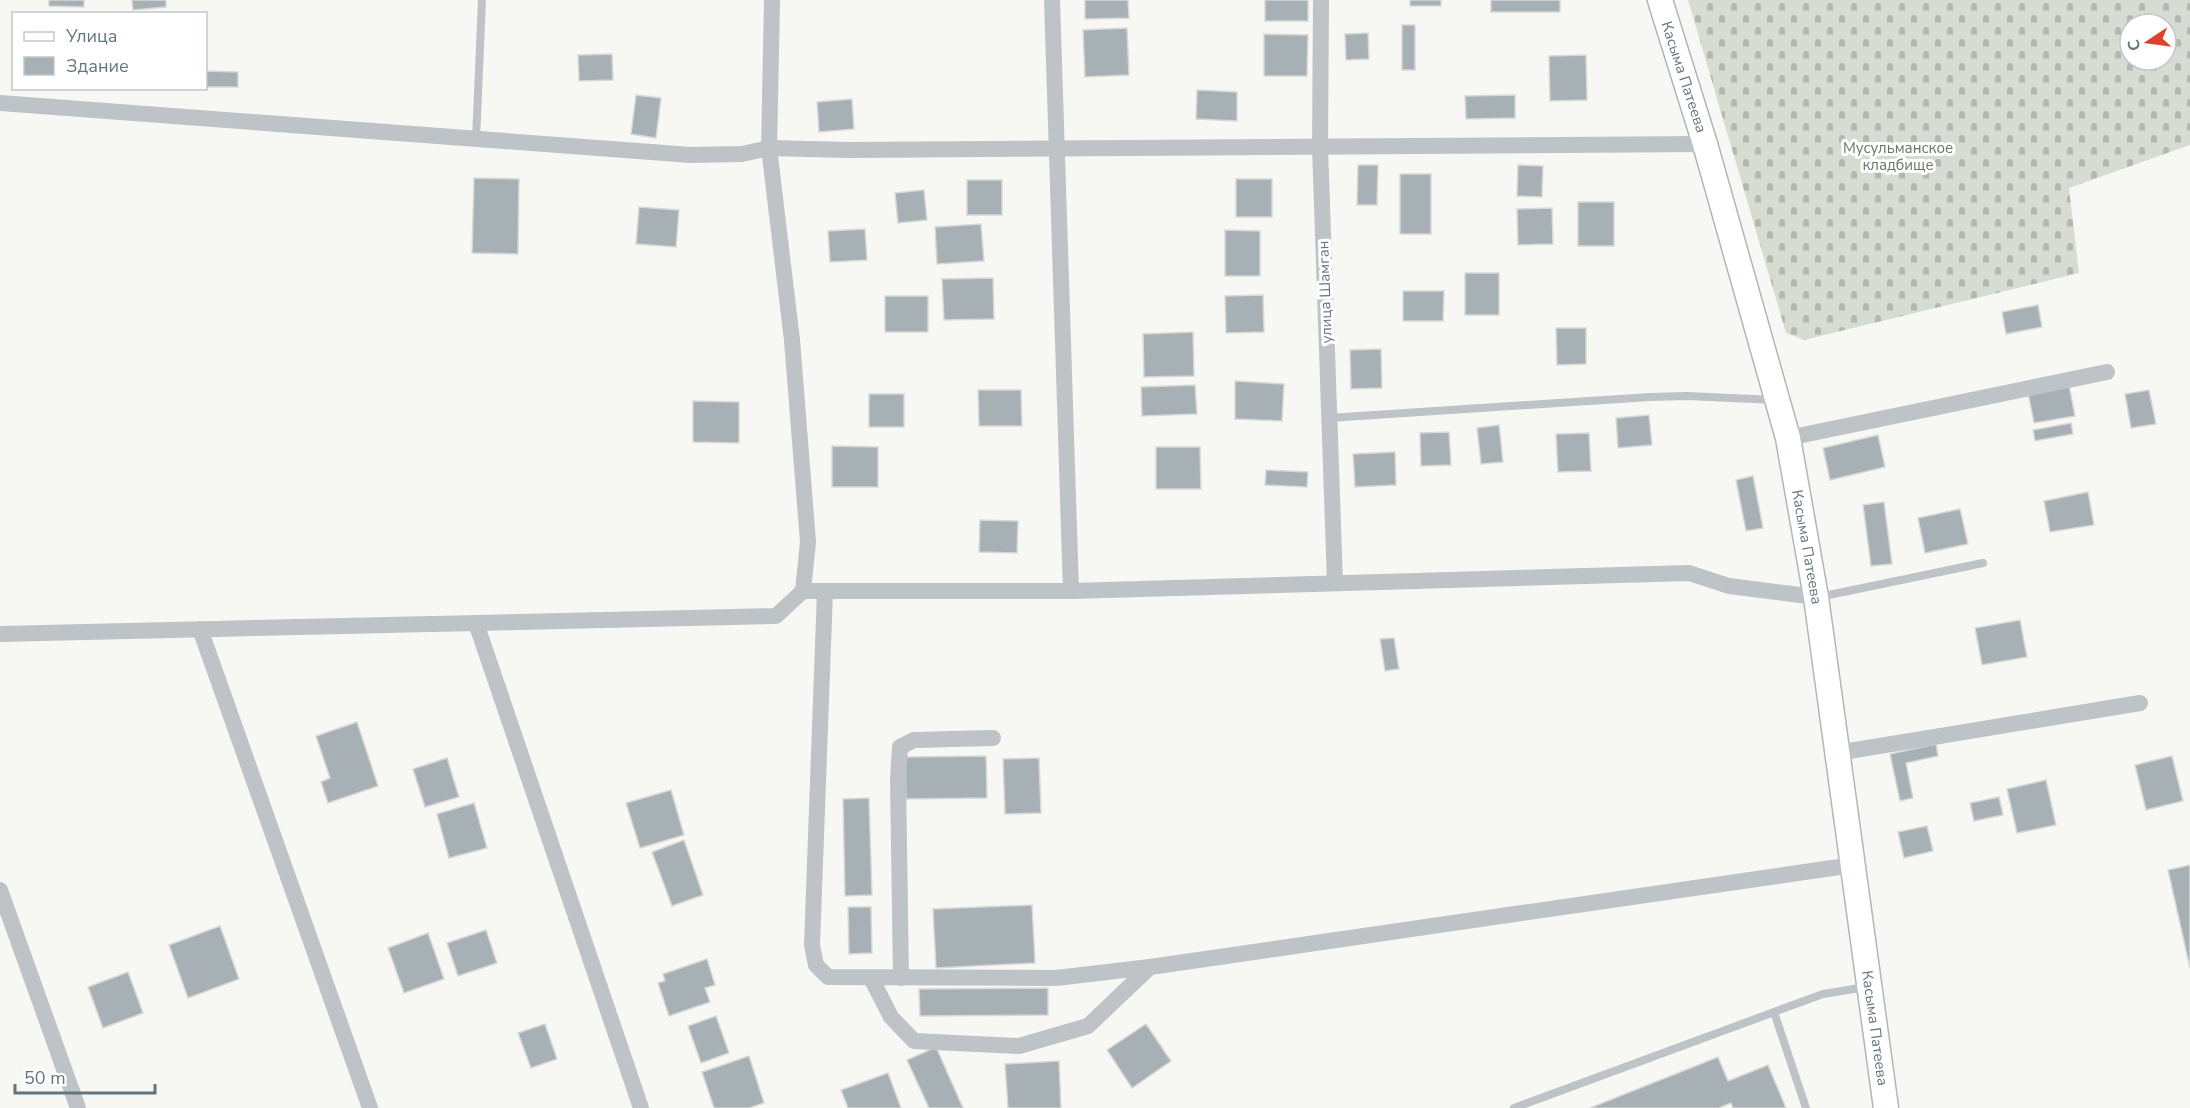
<svg xmlns="http://www.w3.org/2000/svg" width="2190" height="1108" viewBox="0 0 2190 1108" font-family="'Nunito Sans',sans-serif">
<style>
.cemetery{fill:url(#cemetery-stones);fill-rule:evenodd}
.building{fill:#a7b1b5;stroke:#d8d8d6;stroke-width:1.5}
.lines{fill:none;stroke-linecap:round;stroke-linejoin:round}
.secondary-casing{stroke:#b0b7ba;stroke-width:27}
.service{stroke:#bdc3c6;stroke-width:8}
.minor{stroke:#bdc3c6;stroke-width:16}
.secondary{stroke:#fff;stroke-width:24}
.labels{text-anchor:middle;dominant-baseline:central;stroke-width:6;stroke-linejoin:round;paint-order:stroke}
.street-label{font-size:15px;fill:#63757e;stroke:#fff}
.park-label{font-size:15px;fill:#677761;stroke:#fff}
</style>
<defs>
<pattern id="cemetery-stones" width="16" height="16" patternUnits="userSpaceOnUse" patternTransform="scale(1.5)"><rect width="16" height="16" fill="#d7dcd3"/><path d="M2 7V4a2 2 0 0 1 4 0v3zM10 15v-3a2 2 0 0 1 4 0v3z" fill="#b2b7b0"/></pattern>
</defs>
<rect width="100%" height="100%" fill="#f7f7f4"/>
<path class="cemetery" d="M1688,0H2190V145L2069,188L2079,273L1804,340L1786,333ZM2130,24H2166V60H2130Z"/>
<g class="building">
<path d="M49,0H84V7L49,6Z"/>
<path d="M132,0H166V7L133,10Z"/>
<path d="M1085,0H1128L1129,18L1085,19Z"/>
<rect x="1265" y="0" width="43" height="21"/>
<rect x="1410" y="0" width="31" height="6"/>
<rect x="1491" y="0" width="69" height="12"/>
<rect x="1402" y="25" width="13" height="45"/>
<path d="M1127,28L1129,75L1085,77L1083,30Z"/>
<path d="M1368,33L1369,59L1346,60L1345,34Z"/>
<path d="M1264,34L1308,35L1307,76H1264Z"/>
<path d="M612,54L613,80L579,81L578,55Z"/>
<path d="M1586,55L1587,100L1550,101L1549,56Z"/>
<path d="M206,71L238,72V87H206Z"/>
<path d="M1197,90L1237,92V121L1196,119Z"/>
<path d="M636,95L661,98L656,138L631,134Z"/>
<path d="M1515,95V118L1466,119L1465,96Z"/>
<path d="M852,99L854,129L819,132L817,102Z"/>
<path d="M1358,165H1378L1377,205H1357Z"/>
<path d="M1518,165L1543,166L1542,197L1517,196Z"/>
<rect x="1400" y="174" width="31" height="60"/>
<path d="M474,178L519,179L518,254L472,253Z"/>
<rect x="1236" y="179" width="36" height="38"/>
<rect x="967" y="180" width="35" height="35"/>
<path d="M924,190L927,220L898,223L895,193Z"/>
<rect x="1578" y="202" width="36" height="44"/>
<path d="M639,207L679,210L676,247L636,244Z"/>
<path d="M1552,208L1553,244L1518,245L1517,209Z"/>
<path d="M981,224L984,261L937,264L935,227Z"/>
<path d="M865,229L867,260L830,262L828,231Z"/>
<path d="M1225,230L1260,231V276H1225Z"/>
<rect x="1465" y="273" width="34" height="42"/>
<path d="M993,278L994,319L944,320L942,279Z"/>
<path d="M1403,291H1444L1443,321H1403Z"/>
<path d="M1263,295L1264,332L1226,333L1225,296Z"/>
<rect x="885" y="296" width="43" height="36"/>
<path d="M2038,305L2042,327L2006,334L2002,312Z"/>
<path d="M1556,328H1586V364L1557,365Z"/>
<path d="M1193,332L1194,376L1144,377L1143,334Z"/>
<path d="M1381,349L1382,388L1351,389L1350,350Z"/>
<path d="M2068,380L2075,416L2034,423L2027,388Z"/>
<path d="M1235,381L1284,384L1282,421L1235,419Z"/>
<path d="M1195,385L1197,414L1142,416L1141,387Z"/>
<path d="M978,390H1021L1022,426H979Z"/>
<path d="M2149,390L2156,424L2131,428L2125,394Z"/>
<rect x="869" y="394" width="35" height="33"/>
<path d="M693,401L739,402V443L693,442Z"/>
<path d="M1649,415L1652,445L1618,448L1616,418Z"/>
<path d="M2071,423L2073,434L2035,441L2033,430Z"/>
<path d="M1499,425L1503,462L1481,464L1477,428Z"/>
<path d="M1449,432L1451,465L1421,466L1420,433Z"/>
<path d="M1589,433L1591,471L1558,472L1556,434Z"/>
<path d="M1878,435L1885,467L1830,480L1823,448Z"/>
<path d="M832,446L878,447V487H832Z"/>
<path d="M1156,447H1200L1201,489H1156Z"/>
<path d="M1395,452L1396,485L1355,487L1353,454Z"/>
<path d="M1266,470L1308,472L1307,487L1265,485Z"/>
<path d="M1753,476L1763,528L1746,531L1736,480Z"/>
<path d="M2088,492L2094,525L2050,532L2044,501Z"/>
<path d="M1884,502L1892,564L1871,566L1863,505Z"/>
<path d="M1960,509L1968,544L1925,553L1918,518Z"/>
<path d="M980,520L1018,521L1017,553L979,552Z"/>
<path d="M2020,620L2027,657L1982,665L1975,628Z"/>
<path d="M1394,638L1399,669L1385,671L1380,639Z"/>
<path d="M357,722L378,786L328,803L321,782L330,778L316,736Z"/>
<path d="M1936,744L1938,756L1906,763L1913,798L1900,801L1890,754Z"/>
<path d="M986,756L987,798L906,799L905,757Z"/>
<path d="M2172,756L2183,801L2146,810L2135,765Z"/>
<path d="M447,758L459,797L425,807L413,769Z"/>
<path d="M1039,758L1041,813L1005,814L1003,759Z"/>
<path d="M2046,780L2056,825L2017,833L2007,789Z"/>
<path d="M671,790L684,835L640,848L626,803Z"/>
<path d="M1999,797L2003,815L1974,821L1970,803Z"/>
<path d="M869,798L872,895L845,896L843,799Z"/>
<path d="M474,803L487,848L449,858L437,814Z"/>
<path d="M1927,826L1933,851L1904,858L1898,832Z"/>
<path d="M684,840L703,895L672,906L652,852Z"/>
<path d="M2190,865V968L2168,870Z"/>
<path d="M1032,905L1035,963L936,968L933,909Z"/>
<path d="M848,907H871L872,953L849,954Z"/>
<path d="M220,926L239,979L188,998L169,945Z"/>
<path d="M486,930L497,963L458,976L447,943Z"/>
<path d="M428,933L444,979L404,993L388,948Z"/>
<path d="M707,959L715,985L705,988L710,1002L669,1016L658,983L665,981L663,974Z"/>
<path d="M128,972L143,1013L103,1028L88,987Z"/>
<path d="M1048,988V1015L920,1016L919,989Z"/>
<path d="M716,1016L729,1053L701,1063L688,1026Z"/>
<path d="M545,1024L557,1059L531,1068L518,1033Z"/>
<path d="M1146,1024L1171,1061L1132,1088L1107,1050Z"/>
<path d="M936,1047L963,1108H929L907,1060Z"/>
<path d="M749,1056L764,1103L749,1108H714L702,1072Z"/>
<path d="M1718,1057L1728,1081L1768,1065L1786,1108H1733L1731,1103L1719,1108H1590Z"/>
<path d="M1059,1061L1061,1108H1008L1005,1064Z"/>
<path d="M888,1073L901,1108H848L841,1090Z"/>
</g>
<g class="lines">
<g class="secondary-casing">
<path id="secondary" d="M1660,0L1705,144L1788,438L1816,597L1886,1108"/>
</g>
<g class="service">
<path d="M476,139L482,0"/>
<path d="M1329,418L1650,397L1687,396L1775,400"/>
<path d="M1819,597L1983,563"/>
<path d="M1774,1012L1806,1108"/>
<path d="M1514,1108L1823,994L1866,987"/>
</g>
<g class="minor">
<path d="M772,0L769,148L792,340L808,542L803,591"/>
<path d="M1052,0L1071,591"/>
<path d="M1321,0L1320,147L1335,583"/>
<path d="M0,103L691,155L742,154L769,148L849,150L1705,144"/>
<path d="M1788,438L2107,372"/>
<path d="M825,591L812,945L816,965L828,977L1056,978L1150,967L1853,865"/>
<path d="M476,623L641,1108"/>
<path d="M200,629L370,1108"/>
<path d="M0,634L776,616L803,591H1071L1689,573L1729,586L1816,597"/>
<path d="M1837,753L2140,703"/>
<path d="M0,890L78,1108"/>
<path d="M871,978L891,1017L914,1041L1019,1046L1088,1026L1150,967"/>
<path d="M901,978L898,779L900,747L914,740L993,738"/>
</g>
<use href="#secondary" class="secondary"/>
</g>
<g class="labels">
<g class="street-label">
<text transform="translate(1684 77) rotate(72)">Касыма Патеева</text>
<text transform="translate(1325 292) rotate(-92)">улица Шамган</text>
<text transform="translate(1807 547) rotate(80)">Касыма Патеева</text>
<text transform="translate(1875 1028) rotate(82)">Касыма Патеева</text>
</g>
<g class="park-label">
<text x="1898" y="148">Мусульманское<tspan x="1898" dy="17">кладбище</tspan></text>
</g>
</g>
<rect x="12" y="12" width="195" height="78" fill="#ffffff" stroke="#c1c8cb" stroke-width="1.5"/>
<rect x="24" y="32" width="30" height="9" fill="#ffffff" stroke="#c1c8cb" stroke-width="1.5"/>
<text x="66" y="42" font-size="18" fill="#63757e">Улица</text>
<rect x="24" y="57" width="30" height="18" fill="#a7b1b5" stroke="#c1c8cb" stroke-width="1.5"/>
<text x="66" y="72" font-size="18" fill="#63757e">Здание</text>
<g transform="translate(2148 42) rotate(257)"><circle r="28" fill="#ffffff" stroke="#c1c8cb" stroke-width="1.5"/>
<path d="M0-4.5L10 22L0 15L-10 22Z" fill="#df422c"/>
<text y="-9" font-size="16" font-weight="bold" text-anchor="middle" fill="#63757e">С</text>
</g>
<path d="M15 1084v9h140v-9" fill="none" stroke="#63757e" stroke-width="3"/>
<text x="24" y="1084" font-size="18" fill="#63757e" stroke="#ffffff" stroke-width="4.5" paint-order="stroke">50 m</text>
</svg>
